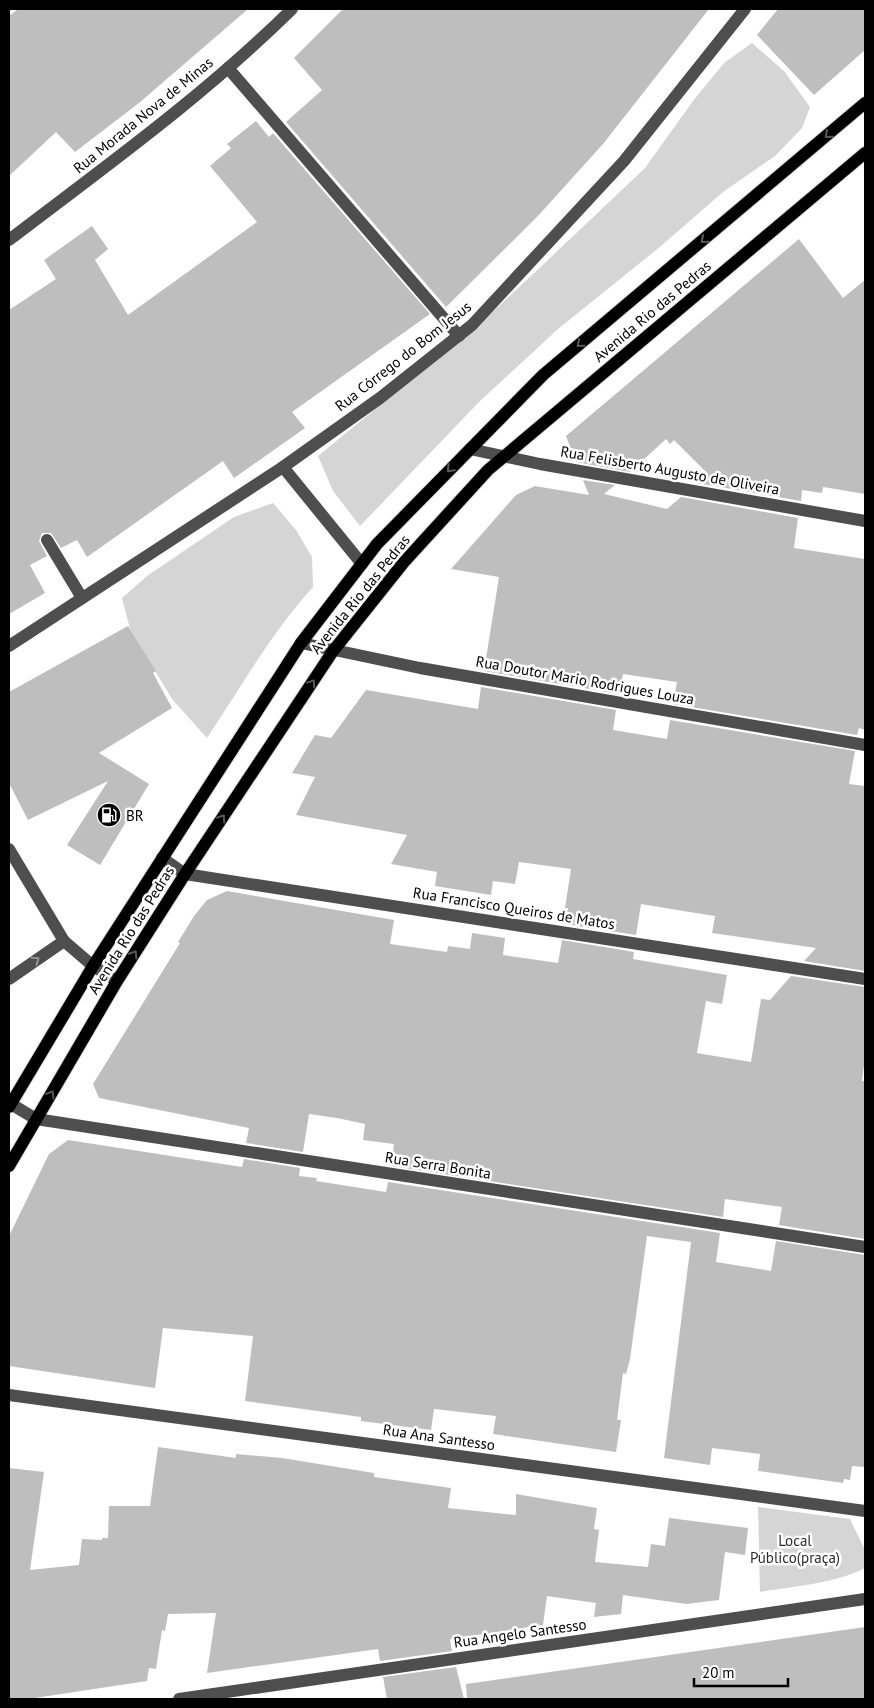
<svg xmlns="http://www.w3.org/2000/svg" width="874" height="1708" viewBox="0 0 874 1708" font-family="'PT Sans',sans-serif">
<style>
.green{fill:#d5d5d5}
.building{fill:#bebebe}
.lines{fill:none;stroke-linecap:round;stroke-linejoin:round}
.major-casing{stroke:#dbdbdb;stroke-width:14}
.minor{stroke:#4e4e4e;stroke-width:12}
.major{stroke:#000;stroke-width:12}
.oneway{stroke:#595959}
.oneway2{stroke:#959595}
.labels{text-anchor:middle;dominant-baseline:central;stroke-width:5;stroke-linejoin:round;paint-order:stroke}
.street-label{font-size:15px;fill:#000;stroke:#fff}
.poi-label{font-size:15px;fill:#000;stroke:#fff;text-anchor:start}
.park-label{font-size:15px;fill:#2c2c2c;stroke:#fff}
</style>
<rect width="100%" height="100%" fill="#fff"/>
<g class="green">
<path d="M752,43L784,71L810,107L802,128L775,156L723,192L661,246L558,329L479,402L360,526L333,491L318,456L478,325L531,276L645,168L693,101L724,63Z"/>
<path d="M273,503L296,530L312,557L313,587C272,632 241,687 207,738L172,699L130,629L122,598L147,576L234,517Z"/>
<path d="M758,1507L850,1519L865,1550V1568C834,1584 794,1586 760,1592Z"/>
</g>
<g class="building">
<path d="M18,9H248L139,103L75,152L56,132L9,176V16Z"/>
<path d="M343,9H709L603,144L537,217L446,307L286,122L322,90L294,58Z"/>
<path d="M778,9H865V50L814,95L757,35Z"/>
<path d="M256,121L269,137L273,133L430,314L292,412L305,428L234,478L223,461L87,557L77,540L61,548L51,533H42L39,541L47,556L30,565L45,593L9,614V310L56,279L44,260L92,226L108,249L95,260L128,315L257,222L210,166L231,148L227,144Z"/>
<path d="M799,239L843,298L865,280V494L823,487L822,493L802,490L801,501L697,483L708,474L674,440L670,444L666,439L630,472L576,462L566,436Z"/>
<path d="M583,480L615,485L604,494L667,509L681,497L798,518L794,548L865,559V730L859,728L857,735L673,704L677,682L623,674L619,694L484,671L499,577L451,569L516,495L535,486L589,495Z"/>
<path d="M128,626L156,671L153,673L172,708L99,753L149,784L100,865L67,845L108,781L28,820L9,783V692Z"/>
<path d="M481,687L616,710L613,730L667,739L670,720L855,751L849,784L865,786V971L804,961L816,948L712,933L715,916L677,910L641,904L636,935L565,924L568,908H565L571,869L519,862L515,884L493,881L491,895L435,886L437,872L391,864L407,835L296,815L315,777L292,773L315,735L331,738L366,690L478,709Z"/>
<path d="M227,891L394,920L390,944L447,952L448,946L470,949L472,933L505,938L503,955L558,963L562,940L634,952L633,959L727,975L722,1004L706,1001L697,1053L751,1062L761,999L770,1000L791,976L865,987V1057L862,1081H865V1239L779,1225L782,1207L725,1199L723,1217L391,1166L394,1144L363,1140L365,1124L337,1118L309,1114L303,1152L246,1143L249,1128L99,1098L93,1084L180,943L178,942L194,916L207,900Z"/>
<path d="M68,1140L242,1167L244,1159L300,1168L299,1176L317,1178L316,1181L386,1192L388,1182L720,1233L716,1262L771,1271L776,1241L865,1255V1467L852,1466L850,1480L844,1479L843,1483L758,1471L760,1454L712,1448L710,1465L664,1458L691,1242L647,1236L630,1359L626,1374L623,1373L617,1420H621L616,1452L493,1434L496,1416L434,1409L431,1430L361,1421V1417L245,1401L253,1336L163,1328L155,1388L9,1366V1236L49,1154Z"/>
<path d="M158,1447L236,1458V1454L282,1458L374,1473V1477L451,1488L448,1508L516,1515V1494L597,1508L594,1529L599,1530L595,1562L648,1567L651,1544L665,1546L669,1518L748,1528L745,1555L725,1552L719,1600L686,1604L623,1595L621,1614L594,1617L596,1603L547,1596L543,1625L450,1639L452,1651L380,1661L378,1649L207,1673L216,1613L168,1614L165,1631L162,1630L156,1669L149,1668L147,1681L28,1699H9V1468L44,1472L30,1570L79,1565L82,1539L102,1540V1538H108L109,1506H150Z"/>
<path d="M865,1627V1699H467L466,1684Z"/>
<path d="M456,1667L464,1699H387L383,1677Z"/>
</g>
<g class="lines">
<g class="major-casing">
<g id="major">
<path d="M9,1107L93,966L301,643L377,544L543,375L865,103"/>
<path d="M9,1166L117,981L185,874L333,651L404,562L488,470L865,153"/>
</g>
</g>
<g class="minor">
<path d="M228,68L459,336"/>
<path d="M9,240C106,166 205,95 292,9"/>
<path d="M470,449L540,464L865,521"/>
<path d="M283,467L362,564"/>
<path d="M47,540L82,598"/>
<path d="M301,643L420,668L865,745"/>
<path d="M9,646L283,467L380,398L472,325L624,161L745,9"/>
<path d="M9,849L64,941L93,966L117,981"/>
<path d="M162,858L185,874L865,979"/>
<path d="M9,979L64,941"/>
<path d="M11,1104L36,1119L865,1247"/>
<path d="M9,1395L865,1511"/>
<path d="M179,1699L865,1599"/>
</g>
<use href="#major" class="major"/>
</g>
<defs><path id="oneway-chevron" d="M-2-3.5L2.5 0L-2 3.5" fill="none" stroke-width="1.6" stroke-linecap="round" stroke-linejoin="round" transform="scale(1.25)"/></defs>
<g class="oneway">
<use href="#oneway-chevron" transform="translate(828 135) rotate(139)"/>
<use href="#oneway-chevron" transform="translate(704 240) rotate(140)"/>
<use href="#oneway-chevron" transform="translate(580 344) rotate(140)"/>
<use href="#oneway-chevron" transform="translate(450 469) rotate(134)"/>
<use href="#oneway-chevron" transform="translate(312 683) rotate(-56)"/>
<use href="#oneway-chevron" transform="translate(222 818) rotate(-56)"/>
<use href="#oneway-chevron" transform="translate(134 954) rotate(-58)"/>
<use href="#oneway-chevron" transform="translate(51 1094) rotate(-59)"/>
</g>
<use class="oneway2" href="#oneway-chevron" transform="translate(36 960) rotate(-35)"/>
<defs>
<g id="fuel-disc" transform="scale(1.25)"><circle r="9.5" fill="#000" stroke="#fff"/><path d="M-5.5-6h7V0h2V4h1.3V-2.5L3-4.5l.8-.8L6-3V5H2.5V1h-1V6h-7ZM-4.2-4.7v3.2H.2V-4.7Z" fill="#fff"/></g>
</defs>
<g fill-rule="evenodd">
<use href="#fuel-disc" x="109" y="815"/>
</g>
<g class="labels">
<g class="street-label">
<text transform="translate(143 115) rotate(-39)">Rua Morada Nova de Minas</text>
<text transform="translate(652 311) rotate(-40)">Avenida Rio das Pedras</text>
<text transform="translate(403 356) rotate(-38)">Rua Córrego do Bom Jesus</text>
<text transform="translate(670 470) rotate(10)">Rua Felisberto Augusto de Oliveira</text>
<text transform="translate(360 594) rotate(-51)">Avenida Rio das Pedras</text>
<text transform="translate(585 680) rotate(10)">Rua Doutor Mario Rodrigues Louza</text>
<text transform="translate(514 908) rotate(9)">Rua Francisco Queiros de Matos</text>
<text transform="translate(131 930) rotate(-58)">Avenida Rio das Pedras</text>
<text transform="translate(438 1165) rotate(9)">Rua Serra Bonita</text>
<text transform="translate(439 1437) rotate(8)">Rua Ana Santesso</text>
<text transform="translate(520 1633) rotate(-8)">Rua Angelo Santesso</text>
</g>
<g class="poi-label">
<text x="126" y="815">BR</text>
</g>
<g class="park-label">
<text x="795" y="1540">Local<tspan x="795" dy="17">Público(praça)</tspan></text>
</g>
</g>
<rect width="874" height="1708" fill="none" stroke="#000000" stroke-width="20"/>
<path d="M694 1678v8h94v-8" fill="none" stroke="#000000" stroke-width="2.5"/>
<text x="702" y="1678" font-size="15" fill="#000000" stroke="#ffffff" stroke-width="4" paint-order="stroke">20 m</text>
</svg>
